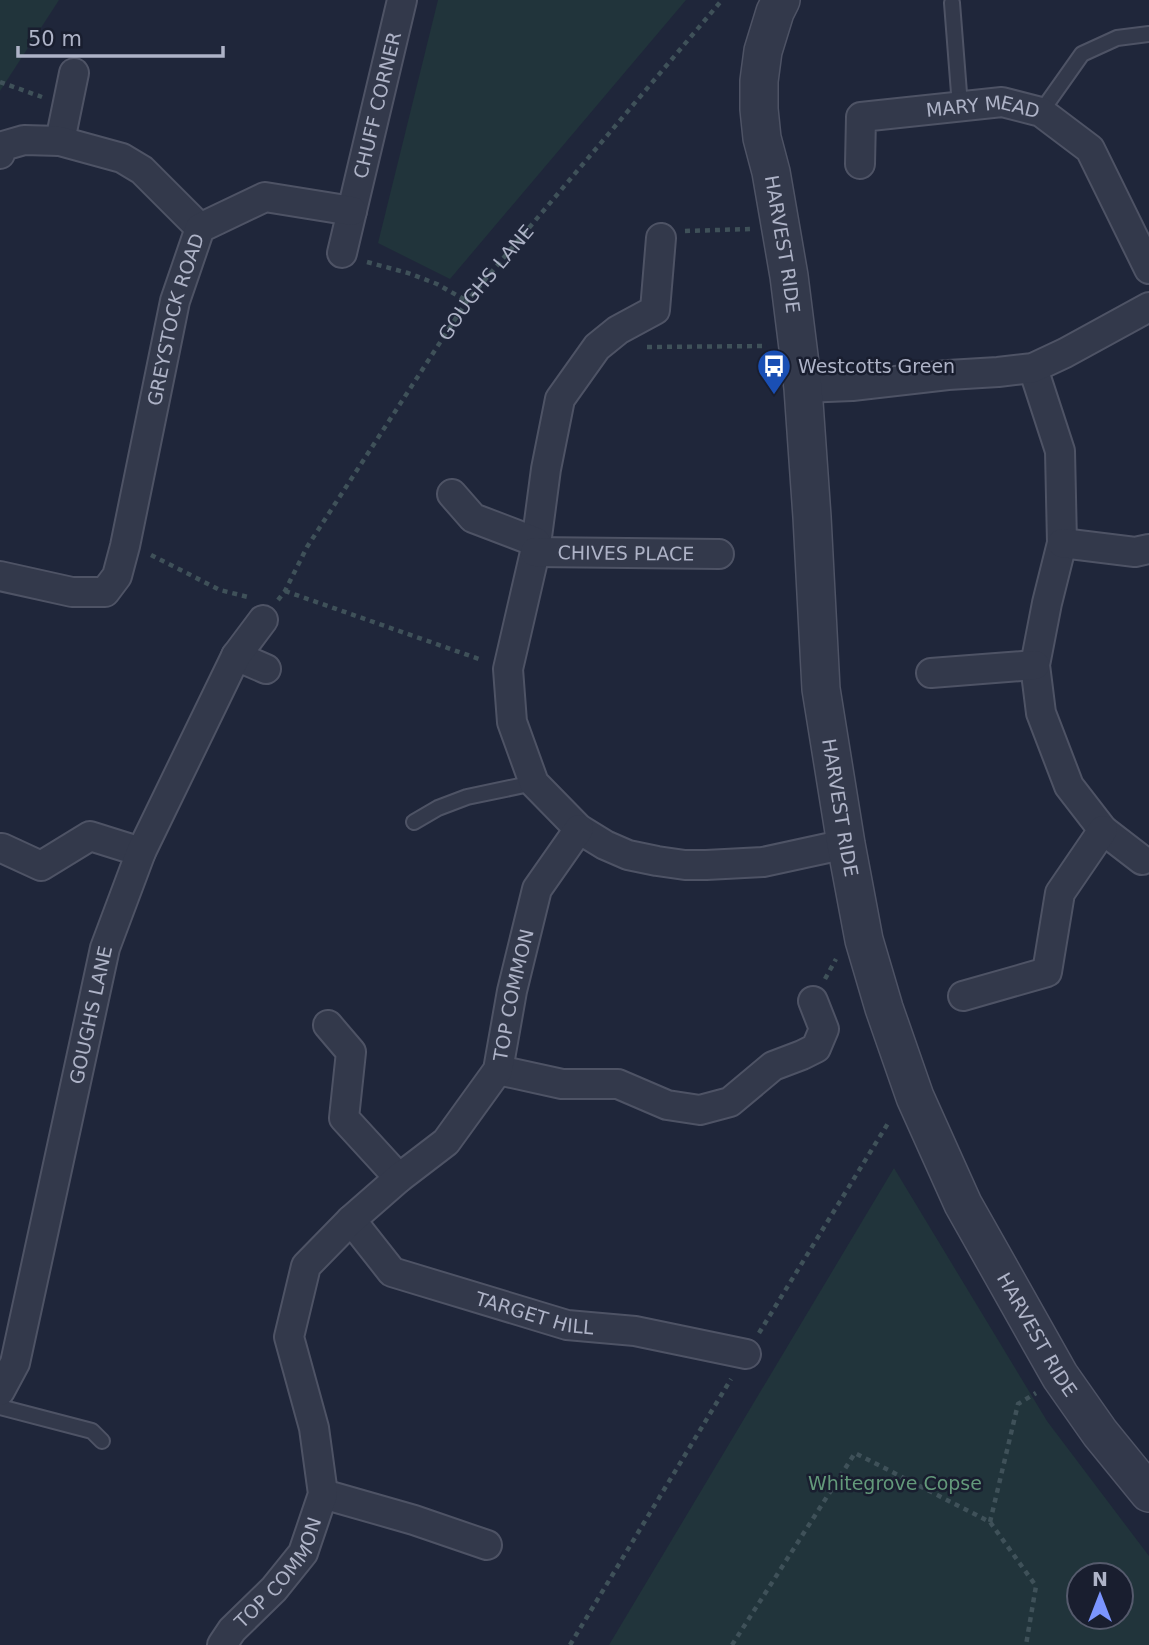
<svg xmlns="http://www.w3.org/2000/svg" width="1149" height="1645" viewBox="0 0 1149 1645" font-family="'DejaVu Sans',sans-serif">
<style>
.green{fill:#21343b;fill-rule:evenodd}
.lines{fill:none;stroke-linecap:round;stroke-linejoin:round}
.service-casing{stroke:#4e5365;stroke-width:18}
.minor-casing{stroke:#4e5365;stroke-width:32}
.tertiary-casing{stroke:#4e5365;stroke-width:40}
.path{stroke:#3f5159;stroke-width:4.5;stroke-dasharray:5 5;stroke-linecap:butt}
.service{stroke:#33394b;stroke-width:14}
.minor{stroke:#33394b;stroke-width:28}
.tertiary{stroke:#33394b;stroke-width:37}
.labels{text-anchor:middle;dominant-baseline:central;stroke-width:5;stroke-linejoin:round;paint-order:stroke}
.street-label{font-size:19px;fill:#aeb3c7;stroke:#191e2f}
.poi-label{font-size:19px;fill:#aeb3c7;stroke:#191e2f;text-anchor:start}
.park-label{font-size:19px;fill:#63997a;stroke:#191e2f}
</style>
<rect width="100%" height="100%" fill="#1f263a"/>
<g class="green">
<path d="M0,0H59L0,91Z"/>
<path d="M438,0H686L450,279L378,243Z"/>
<path d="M894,1168L1047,1421L1149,1556V1645H609ZM1079,1575H1121V1617H1079Z"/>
</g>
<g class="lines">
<g class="service-casing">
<g id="service">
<path d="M952,3L960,106"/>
<path d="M1041,112L1082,54L1117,38L1149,34"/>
<path d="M414,822L438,808L467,797L534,783"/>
<path d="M0,1407L92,1431L102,1441"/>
</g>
</g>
<g class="minor-casing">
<g id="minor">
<path d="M60,141L74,73"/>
<path d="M0,154L3,146L24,140L60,141L122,158L142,170L200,228"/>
<path id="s2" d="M860,164L861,117L1002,102L1041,112L1090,149L1149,269"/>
<path d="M661,238L655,310L618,330L597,347L560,399L546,469L535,552L508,669L512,722L534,783L579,829L605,845L628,855L657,861L685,865H706L763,862L846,844"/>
<path id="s3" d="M342,253L402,0"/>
<path d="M1033,368L1060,451L1062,543L1047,603L1035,665L1041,713L1069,786L1103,830L1142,860"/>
<path d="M803,388L852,386L948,375L998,372L1033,368L1065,353L1149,307"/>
<path d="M452,494L473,518L536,542"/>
<path d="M1062,543L1135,552L1149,549"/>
<path id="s4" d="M535,552L719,554"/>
<path id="s5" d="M0,576L72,592H105L117,576L125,546L175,301L200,228L265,197L352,211"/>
<path d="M236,656L266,669"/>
<path d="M931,673L1035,665"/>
<path d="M2,848L41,866L90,836L141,852"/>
<path d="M963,996L1047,972L1060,893L1103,830"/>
<path d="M328,1025L351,1052L344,1118L399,1178"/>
<path d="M498,1070L562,1084H618L667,1105L700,1110L730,1102L773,1066L802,1055L816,1048L824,1029L813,1001"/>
<path id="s6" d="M351,1220L392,1272L567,1325L635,1331L746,1354"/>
<path id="s7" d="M0,1391L15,1363L105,948L141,852L236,656L263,620"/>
<path d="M323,1494L414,1520L487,1545"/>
<path id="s8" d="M222,1645L232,1630L274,1589L303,1553L323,1494L314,1428L289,1337L306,1266L351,1220L399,1178L446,1142L498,1070L512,991L537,889L579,829"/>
</g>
</g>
<g class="tertiary-casing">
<g id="tertiary">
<path id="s9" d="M781,0L775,12L763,51L759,81V109L762,138L771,172L789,276L803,388L812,517L821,689L846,844L864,940L884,1008L915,1097L963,1204L1060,1376L1100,1433L1149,1493"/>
</g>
</g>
<g class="path">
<path d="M0,82L42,97"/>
<path d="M685,231L750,229"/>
<path d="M367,262L408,273L437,284L467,301"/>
<path d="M647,347L767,346"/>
<path d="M151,555L220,590L248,597"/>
<path d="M285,591L482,660"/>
<path id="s1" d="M278,600L285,591L307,547L467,301L722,0"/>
<path d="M825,979L836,959"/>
<path d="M759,1333L890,1120"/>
<path d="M990,1522L1018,1404L1036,1393"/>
<path d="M570,1645L731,1379"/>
<path d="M732,1645L855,1453L990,1522L1036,1586L1026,1645"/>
</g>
<use href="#service" class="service"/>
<use href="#minor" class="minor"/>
<use href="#tertiary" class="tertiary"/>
</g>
<defs>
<g id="bus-pin" transform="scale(1.75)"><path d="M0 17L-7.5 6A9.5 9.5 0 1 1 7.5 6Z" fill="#1a4fb4" stroke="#191e2f"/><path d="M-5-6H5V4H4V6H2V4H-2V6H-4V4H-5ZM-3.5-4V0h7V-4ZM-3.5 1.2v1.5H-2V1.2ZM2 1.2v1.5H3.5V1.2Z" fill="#fff"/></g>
</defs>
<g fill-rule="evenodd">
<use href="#bus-pin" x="774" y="366"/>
</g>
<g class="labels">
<g class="street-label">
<text stroke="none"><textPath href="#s3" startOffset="152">CHUFF CORNER</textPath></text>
<text stroke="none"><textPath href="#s2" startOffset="170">MARY MEAD</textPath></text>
<text stroke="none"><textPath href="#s9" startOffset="250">HARVEST RIDE</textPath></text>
<text stroke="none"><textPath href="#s1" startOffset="380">GOUGHS LANE</textPath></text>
<text stroke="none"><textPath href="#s5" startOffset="390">GREYSTOCK ROAD</textPath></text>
<text stroke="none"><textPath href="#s4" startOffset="91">CHIVES PLACE</textPath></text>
<text stroke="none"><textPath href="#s9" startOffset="817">HARVEST RIDE</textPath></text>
<text stroke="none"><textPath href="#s8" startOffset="772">TOP COMMON</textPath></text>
<text stroke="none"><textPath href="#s7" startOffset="388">GOUGHS LANE</textPath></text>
<text stroke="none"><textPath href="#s6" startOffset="215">TARGET HILL</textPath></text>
<text stroke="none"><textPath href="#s9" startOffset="1384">HARVEST RIDE</textPath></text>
<text stroke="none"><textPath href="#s8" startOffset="93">TOP COMMON</textPath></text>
</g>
<g class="poi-label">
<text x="798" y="366">Westcotts Green</text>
</g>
<g class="park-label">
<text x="895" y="1483">Whitegrove Copse</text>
</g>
</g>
<g transform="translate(1100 1596)"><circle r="33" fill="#191e2f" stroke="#555a6c" stroke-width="2"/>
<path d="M0-5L12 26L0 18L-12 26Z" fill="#7b95ff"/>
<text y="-10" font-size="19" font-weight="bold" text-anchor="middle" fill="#aeb3c7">N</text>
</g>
<path d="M18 46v10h205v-10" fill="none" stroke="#aeb3c7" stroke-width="3.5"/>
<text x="28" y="46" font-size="21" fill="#aeb3c7" stroke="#191e2f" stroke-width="5" paint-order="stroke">50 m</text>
</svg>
